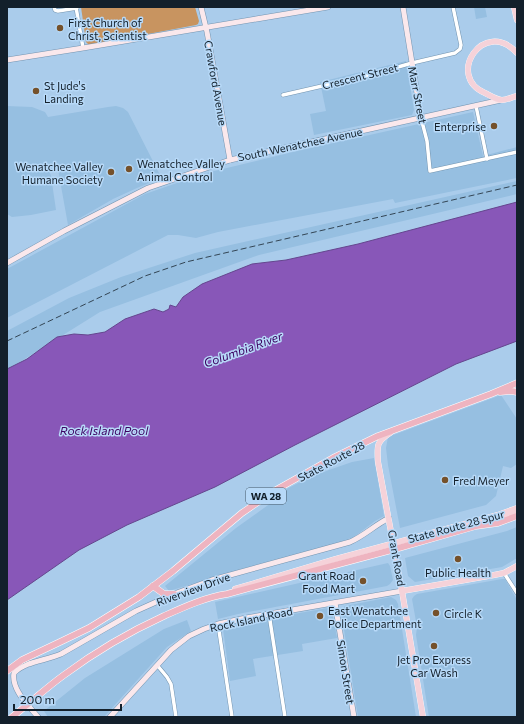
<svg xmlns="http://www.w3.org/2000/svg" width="524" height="724" viewBox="0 0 524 724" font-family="Commissioner,sans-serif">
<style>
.built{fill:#96bfe1}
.green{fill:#c89460}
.water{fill:#8857b8;stroke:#65468e}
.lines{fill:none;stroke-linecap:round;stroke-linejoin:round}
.street-casing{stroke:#7394b0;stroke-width:4.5}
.secondary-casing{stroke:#7394b0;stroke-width:6}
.primary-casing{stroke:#fff;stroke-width:6}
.highway-casing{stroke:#fff;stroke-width:7}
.street{stroke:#fff;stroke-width:3.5}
.secondary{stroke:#fae8ec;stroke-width:5}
.primary{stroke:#f5d2d9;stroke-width:5.5}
.highway{stroke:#eeb4c0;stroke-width:6}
.rail{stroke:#334554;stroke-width:1;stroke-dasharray:6 3;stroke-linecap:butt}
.poi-dot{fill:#75512b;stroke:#b7d9f8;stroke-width:1.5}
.labels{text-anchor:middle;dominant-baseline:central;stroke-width:3;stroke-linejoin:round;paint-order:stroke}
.shield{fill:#b7d9f8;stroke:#445868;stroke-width:1}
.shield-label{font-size:10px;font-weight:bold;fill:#13202b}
.poi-label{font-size:11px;fill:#13202b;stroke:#b7d9f8;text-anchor:start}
.street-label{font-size:11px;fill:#13202b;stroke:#b7d9f8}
.water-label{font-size:12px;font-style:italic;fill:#3c0261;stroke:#b7d9f8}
</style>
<rect width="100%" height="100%" fill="#aacceb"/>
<g class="built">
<path d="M474,7H485L487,17L476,19Z"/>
<path d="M406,61L414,110L412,115L314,135L310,114L326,111L320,82Z"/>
<path d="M7,106L32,107L45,112L48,117L108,107L116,106L123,108L128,112L160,175L159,179L137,188L113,199L68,225L58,169L49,170L51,176L56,210L31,215L12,217L7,214Z"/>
<path d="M473,112L483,156L517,147V178L395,203L393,199L218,232L196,238L178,235H168L7,318V269L145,194L206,173L293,152Z"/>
<path d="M517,181V194L259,255L100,312L7,370V331L69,298L121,277L195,253Z"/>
<path d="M501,395L517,419V425L516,430L517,431V464L511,468L503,466L496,496L486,505L400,528L388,465L386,448L388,437Z"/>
<path d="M374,458L384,516L375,521L354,537L334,544L241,569L169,591L165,586L236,528L278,498L279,493L306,479L329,470L352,462Z"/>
<path d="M517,527V558L502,567L415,582L408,576L405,558L507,531Z"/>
<path d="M388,563L390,566L393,580L390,584L387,586L238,614L218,619L215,602Z"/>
<path d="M502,579H505L517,600V717H429L416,635L417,627L412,599L414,596L417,594Z"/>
<path d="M391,597L396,600L398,604L416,717H358L341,611L345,606Z"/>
<path d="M328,608L331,609L332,611L337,638L302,644L303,651L253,659L256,676L230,681L223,629L226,626Z"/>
<path d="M187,620L191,631L167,647L104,717H48L44,711L85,678L164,629Z"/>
</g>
<path class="green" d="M81,7H195L199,21L198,24L196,25L89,45L86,42Z"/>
<path class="water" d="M517,202V341L456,364L295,445L215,487L127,525L79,550L7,600V369L27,359L57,337L74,334L88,335L105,332L125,319L154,309L163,312L169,309L170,305L176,307L183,297L202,284L252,264L286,260L358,244Z"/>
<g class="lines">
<g class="street-casing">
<g id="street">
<path d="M54,7L55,10L58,11L77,8"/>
<path d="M76,7L83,48"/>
<path d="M283,95L370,75L412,63L455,53L460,49L461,45L453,7"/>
<path d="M476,106L487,159"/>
<path d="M421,118L427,141L430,171L517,152"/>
<path d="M504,573L517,593"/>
<path d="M269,614L285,717"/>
<path d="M218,624L232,717"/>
<path d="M157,665L167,677L171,684L176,717"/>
</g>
</g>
<g class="secondary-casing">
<g id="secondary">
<path d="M201,7L207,32L230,160"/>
<path d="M403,7L421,118"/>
<path d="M7,60L83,48L328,7"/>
<path d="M7,263L64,231L148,188L230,160L501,100"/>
<path d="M335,603L354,717"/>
<path d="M38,717C28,705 11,689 14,673C26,661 45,661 61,654L136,611L174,594L212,580L350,542C364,536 375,525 389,518"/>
<path d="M110,717L171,650L189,636L204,629L218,624L246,618L402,591"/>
</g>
</g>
<g class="primary-casing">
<g id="primary">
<path d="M514,7L517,20"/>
<path d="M517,53C484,17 445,76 485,93C489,95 497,100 502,100C507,100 512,97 517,96"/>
<path d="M390,433C376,442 377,446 378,462L402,591L423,717"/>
<path d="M490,522L517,512"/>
<path d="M235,589L336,559L498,515L517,508"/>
<path d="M402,591L494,575L504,573L517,566"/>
</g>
</g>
<g class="highway-casing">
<g id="highway">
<path d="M500,392L511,391L517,392"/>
<path d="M153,586L164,594H174"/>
<path d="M7,671L22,660L60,642L89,628L139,597L173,571L242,513L274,491L333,458L378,436L491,394L517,383"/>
<path d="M12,717C30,703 46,688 64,675C95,652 129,632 164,616C184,607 206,597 227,594L395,549L476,526L498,523L517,516"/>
</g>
</g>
<use href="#street" class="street"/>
<use href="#secondary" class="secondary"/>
<use href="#primary" class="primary"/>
<use href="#highway" class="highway"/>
<path class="rail" d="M7,341L145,276L186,262L517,185"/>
</g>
<g class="poi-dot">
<circle cx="60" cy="28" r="4"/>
<circle cx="36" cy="91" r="4"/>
<circle cx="494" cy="126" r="4"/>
<circle cx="129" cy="169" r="4"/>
<circle cx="111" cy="172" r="4"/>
<circle cx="445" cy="480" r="4"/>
<circle cx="458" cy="559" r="4"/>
<circle cx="363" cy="581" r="4"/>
<circle cx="436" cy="613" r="4"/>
<circle cx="320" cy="616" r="4"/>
<circle cx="434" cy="646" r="4"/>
</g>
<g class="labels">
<rect class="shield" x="246" y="488" width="40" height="16" rx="3"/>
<g class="shield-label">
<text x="266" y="496">WA 28</text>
</g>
<g class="poi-label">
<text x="68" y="22">First Church of<tspan x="68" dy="13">Christ, Scientist</tspan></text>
<text x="44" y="85">St Jude's<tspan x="44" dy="13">Landing</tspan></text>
<text x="486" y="126" text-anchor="end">Enterprise</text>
<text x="137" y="163">Wenatchee Valley<tspan x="137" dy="13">Animal Control</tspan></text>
<text x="103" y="166" text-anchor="end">Wenatchee Valley<tspan x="103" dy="13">Humane Society</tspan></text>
<text x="453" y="480">Fred Meyer</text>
<text x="458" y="572" text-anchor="middle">Public Health</text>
<text x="355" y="575" text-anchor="end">Grant Road<tspan x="355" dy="13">Food Mart</tspan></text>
<text x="328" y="610">East Wenatchee<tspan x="328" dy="13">Police Department</tspan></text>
<text x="444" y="613">Circle K</text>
<text x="434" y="659" text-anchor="middle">Jet Pro Express<tspan x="434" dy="13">Car Wash</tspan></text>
</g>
<g class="street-label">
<text transform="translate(360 76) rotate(-14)">Crescent Street</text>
<text transform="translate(216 83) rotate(80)">Crawford Avenue</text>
<text transform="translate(418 95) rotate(79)">Marr Street</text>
<text transform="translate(300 144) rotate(-12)">South Wenatchee Avenue</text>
<text transform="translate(331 461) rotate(-28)">State Route 28</text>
<text transform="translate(456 526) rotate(-15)">State Route 28 Spur</text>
<text transform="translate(397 558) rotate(80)">Grant Road</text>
<text transform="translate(193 589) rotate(-20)">Riverview Drive</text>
<text transform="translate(251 619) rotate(-12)">Rock Island Road</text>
<text transform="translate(346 672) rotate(81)">Simon Street</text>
</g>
<g class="water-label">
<text transform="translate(243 349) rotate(-20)">Columbia River</text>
<text x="104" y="430">Rock Island Pool</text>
</g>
</g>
<rect width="524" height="724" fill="none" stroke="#13202b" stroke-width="16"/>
<path d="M14 704v6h107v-6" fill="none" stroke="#13202b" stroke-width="2"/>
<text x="20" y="704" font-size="12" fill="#13202b" stroke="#b7d9f8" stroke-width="3" paint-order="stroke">200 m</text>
</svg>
